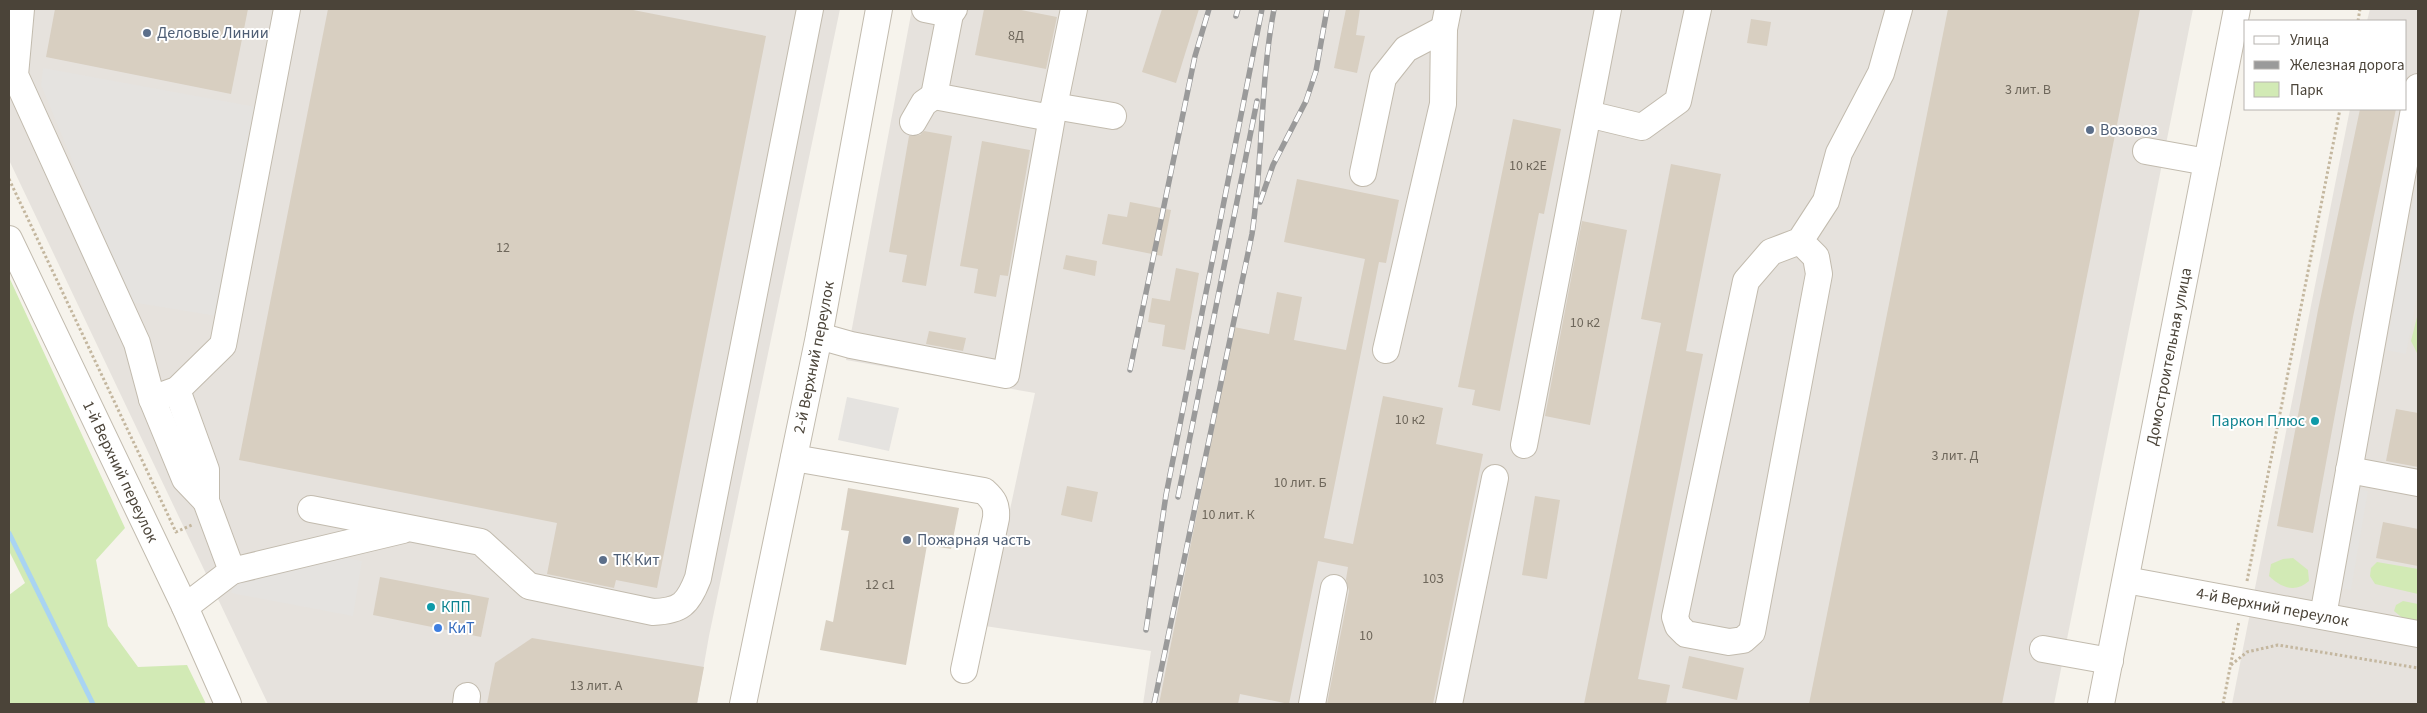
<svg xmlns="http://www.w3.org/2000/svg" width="2427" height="713" viewBox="0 0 2427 713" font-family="'Source Sans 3',sans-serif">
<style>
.industrial{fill:#e6e2dd}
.green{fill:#d2eab5}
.parking{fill:#e5e3e0}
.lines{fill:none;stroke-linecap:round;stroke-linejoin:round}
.stream{stroke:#a9d4f2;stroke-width:5}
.building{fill:#d8cfc1}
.minor-casing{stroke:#c2bbae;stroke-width:28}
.path{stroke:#c4b79f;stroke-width:3;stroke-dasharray:2.5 2.5;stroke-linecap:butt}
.minor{stroke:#fff;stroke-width:26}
.rail-casing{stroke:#9a9a9a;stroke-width:5.5}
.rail{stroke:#fff;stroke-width:4;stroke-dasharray:11;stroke-linecap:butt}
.service-dot{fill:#5c6f8a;stroke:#fff;stroke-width:2}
.culture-dot{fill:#0f9aa8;stroke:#fff;stroke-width:2}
.shop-dot{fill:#3f7fe0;stroke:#fff;stroke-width:2}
.labels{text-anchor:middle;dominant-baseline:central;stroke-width:4;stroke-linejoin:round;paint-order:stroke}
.number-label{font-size:14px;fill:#6e675b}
.service-label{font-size:16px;fill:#4e5e75;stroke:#fff;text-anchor:start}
.street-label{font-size:16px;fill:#4b4439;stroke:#fff}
.culture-label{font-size:16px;fill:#0d838f;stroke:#fff;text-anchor:end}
.shop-label{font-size:16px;fill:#366cbe;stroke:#fff;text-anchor:start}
</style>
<rect width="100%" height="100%" fill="#f6f3ec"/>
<g class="industrial">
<path d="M9,9H840L709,636L697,704H268L9,160Z"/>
<path d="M912,9H2193L2054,704H1143L1151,651L985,626L1035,393L846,360Z"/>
<path d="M2370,9H2418V704H2232L2350,109H2406V21H2367Z"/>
</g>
<g class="green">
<path d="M9,277L125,528L96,560L108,626L138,667L187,665L206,704H9V595L25,583L9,551Z"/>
<path d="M2418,313V355L2411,341Z"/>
<path d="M2283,559L2293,558L2308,570L2309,581C2296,593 2281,588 2269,576L2271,564Z"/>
<path d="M2377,562L2418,569V594L2375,584L2370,576L2371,568Z"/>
<path d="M2403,601L2418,604V623L2405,620L2394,611L2396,605Z"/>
</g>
<g class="parking">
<path d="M43,68L261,108L217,316L131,302L41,85Z"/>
<path d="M2418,175V291L2406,354L2386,350Z"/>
<path d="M847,397L899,408L889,451L838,440Z"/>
<path d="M2351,488L2368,491L2351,590L2333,587Z"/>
<path d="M331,555L362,561L353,616L231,593L235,577Z"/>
</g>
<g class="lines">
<path class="stream" d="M9,533L93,704"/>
</g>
<g class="building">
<path d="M55,9H248L231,94L46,57Z"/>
<path d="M328,9H628L766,36L657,588L616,580L614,588L547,574L557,523L239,460Z"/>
<path d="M984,9H1016L1057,17L1046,69L975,55Z"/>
<path d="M1162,9H1199L1176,83L1142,72Z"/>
<path d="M1346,9H1360L1356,35L1365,36L1357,73L1334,68Z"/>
<path d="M1948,9H2140L2002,704H1809Z"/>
<path d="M1751,19L1771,22L1767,46L1747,43Z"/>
<path d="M2360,109H2396L2353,317L2313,533L2277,526L2318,310Z"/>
<path d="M1513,119L1561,129L1544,214L1539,213L1500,411L1472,405L1475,390L1458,387Z"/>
<path d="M924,131L952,136L926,286L902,282L907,255L889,252L909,136L920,135Z"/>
<path d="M982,141L1030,150L1008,276L1000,275L996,297L974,293L978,269L960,266Z"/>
<path d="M1671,164L1721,174L1686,351L1703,354L1638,679L1670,685L1666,704H1584L1661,323L1641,319Z"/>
<path d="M1297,179L1399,200L1386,263L1379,262L1324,538L1353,544L1383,396L1443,408L1436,444L1483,454L1433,704H1327L1349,591L1346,579L1348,567L1318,561L1289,704L1240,694L1238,704H1159L1234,327L1269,334L1277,292L1302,297L1294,340L1346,350L1365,259L1284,242Z"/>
<path d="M1130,202L1171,210L1162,256L1102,244L1108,214L1127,217Z"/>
<path d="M1582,221L1627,230L1590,425L1545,416Z"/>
<path d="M1066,255L1097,261L1095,276L1063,269Z"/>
<path d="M1176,268L1199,273L1185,350L1162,346L1165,325L1148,322L1152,298L1170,301Z"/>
<path d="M929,331L966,338L963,351L926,344Z"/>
<path d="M2396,409L2418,413V467L2386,461Z"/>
<path d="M1067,486L1098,492L1092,522L1061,515Z"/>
<path d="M848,488L959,508L951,549L927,545L906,665L820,650L826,620L833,622L849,531L841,530Z"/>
<path d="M1535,496L1560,500L1547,579L1522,575Z"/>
<path d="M2383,522L2418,529V566L2376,558Z"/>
<path d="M380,577L489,598L481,637L373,615Z"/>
<path d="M532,638L704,667L697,704H487L495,663Z"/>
<path d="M1689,656L1744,668L1737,700L1682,688Z"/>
</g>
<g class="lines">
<g class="minor-casing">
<g id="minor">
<path d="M21,9L15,75L137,343L152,399L185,479L206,501"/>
<path d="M925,9L950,14L954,9"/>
<path d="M950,14L934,96L1051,118"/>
<path d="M1054,106L1113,116"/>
<path d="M1588,114L1642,127L1678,101L1698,9"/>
<path d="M913,122L924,103L934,96"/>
<path d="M2146,151L2207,162"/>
<path d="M1363,173L1383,78L1406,49L1444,29"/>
<path id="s1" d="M9,239L185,607L228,704"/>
<path d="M1800,241L1816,257L1819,274L1752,632L1743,640L1729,642L1686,634L1678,626L1675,617L1746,281L1771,252L1800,241L1826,201L1839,153L1881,73L1899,9"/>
<path d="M819,336L851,345L1006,375L1054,106L1074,9"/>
<path d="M1386,350L1443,104L1444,29L1448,9"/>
<path d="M177,390L206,470V501L232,571L185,607"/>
<path d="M152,399L177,390L223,345L287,9"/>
<path d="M1524,445L1608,9"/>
<path d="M794,458L984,491C994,500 997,505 996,518L964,670"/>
<path d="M2349,470L2418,483"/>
<path d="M311,509L481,542L529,586L653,612C681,611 688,604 698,578L810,9"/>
<path d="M232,571L403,530"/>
<path id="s2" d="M2126,580L2418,634"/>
<path d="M2323,616L2418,87"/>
<path d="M2043,649L2110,661"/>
<path d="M466,704L467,696"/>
<path id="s3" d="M743,704L819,336L879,9"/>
<path d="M1312,704L1334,588"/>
<path d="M1449,704L1495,478"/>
<path id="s4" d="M2101,704L2237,9"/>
</g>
</g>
<g class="path">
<path d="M2358,21L2360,9"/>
<path d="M9,179L176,532L192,525"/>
<path d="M2247,581L2340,109"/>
<path d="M2231,665L2247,652L2278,645L2418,668"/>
<path d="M2223,704L2239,621"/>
</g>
<use href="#minor" class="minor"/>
<g class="rail-casing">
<g id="rail">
<path d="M1236,16L1238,9"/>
<path d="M1260,202L1273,165L1306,101L1316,71L1327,9"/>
<path d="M1130,370L1195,56L1209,9"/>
<path d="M1178,497L1257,101"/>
<path d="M1146,630L1166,495L1262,9"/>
<path d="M1154,704L1252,234C1263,160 1260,83 1274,9"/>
</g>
</g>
<use href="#rail" class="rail"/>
</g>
<g class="service-dot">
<circle cx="147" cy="33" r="5"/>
<circle cx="2090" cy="130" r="5"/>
<circle cx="907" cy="540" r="5"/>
<circle cx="603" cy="560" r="5"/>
</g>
<g class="culture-dot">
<circle cx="2315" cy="421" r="5"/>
<circle cx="431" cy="607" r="5"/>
</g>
<circle class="shop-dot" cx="438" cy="628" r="5"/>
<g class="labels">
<g class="number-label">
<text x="1016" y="36">8Д</text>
<text x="2028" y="90">3 лит. В</text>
<text x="1528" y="166">10 к2Е</text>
<text x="503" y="248">12</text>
<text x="1585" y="323">10 к2</text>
<text x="1410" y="420">10 к2</text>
<text x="1955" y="456">3 лит. Д</text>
<text x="1300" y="483">10 лит. Б</text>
<text x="1228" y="515">10 лит. К</text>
<text x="1433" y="579">10З</text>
<text x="880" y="585">12 с1</text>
<text x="1366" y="636">10</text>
<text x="596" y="686">13 лит. А</text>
</g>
<g class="service-label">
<text x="157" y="33">Деловые Линии</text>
<text x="2100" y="130">Возовоз</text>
<text x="917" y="540">Пожарная часть</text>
<text x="613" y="560">ТК Кит</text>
</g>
<g class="street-label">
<text stroke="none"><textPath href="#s3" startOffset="354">2-й Верхний переулок</textPath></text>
<text stroke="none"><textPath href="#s4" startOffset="354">Домостроительная улица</textPath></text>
<text stroke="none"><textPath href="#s1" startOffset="258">1-й Верхний переулок</textPath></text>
<text stroke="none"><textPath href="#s2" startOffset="149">4-й Верхний переулок</textPath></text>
</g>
<g class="culture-label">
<text x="2305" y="421">Паркон Плюс</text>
<text x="441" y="607" text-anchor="start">КПП</text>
</g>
<g class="shop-label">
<text x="448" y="628">КиТ</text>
</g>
</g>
<rect width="2427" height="713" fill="none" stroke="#4b4439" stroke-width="20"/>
<rect x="2244" y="20" width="162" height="90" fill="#ffffff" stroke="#b7b4b0"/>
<rect x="2254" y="36" width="25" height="8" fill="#ffffff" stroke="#b7b4b0"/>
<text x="2290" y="45" font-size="15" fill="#4b4439">Улица</text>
<rect x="2254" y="61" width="25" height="8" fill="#9a9a9a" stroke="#b7b4b0"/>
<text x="2290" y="70" font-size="15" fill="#4b4439">Железная дорога</text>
<rect x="2254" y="82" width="25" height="15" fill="#d2eab5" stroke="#b7b4b0"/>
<text x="2290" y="95" font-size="15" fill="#4b4439">Парк</text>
</svg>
